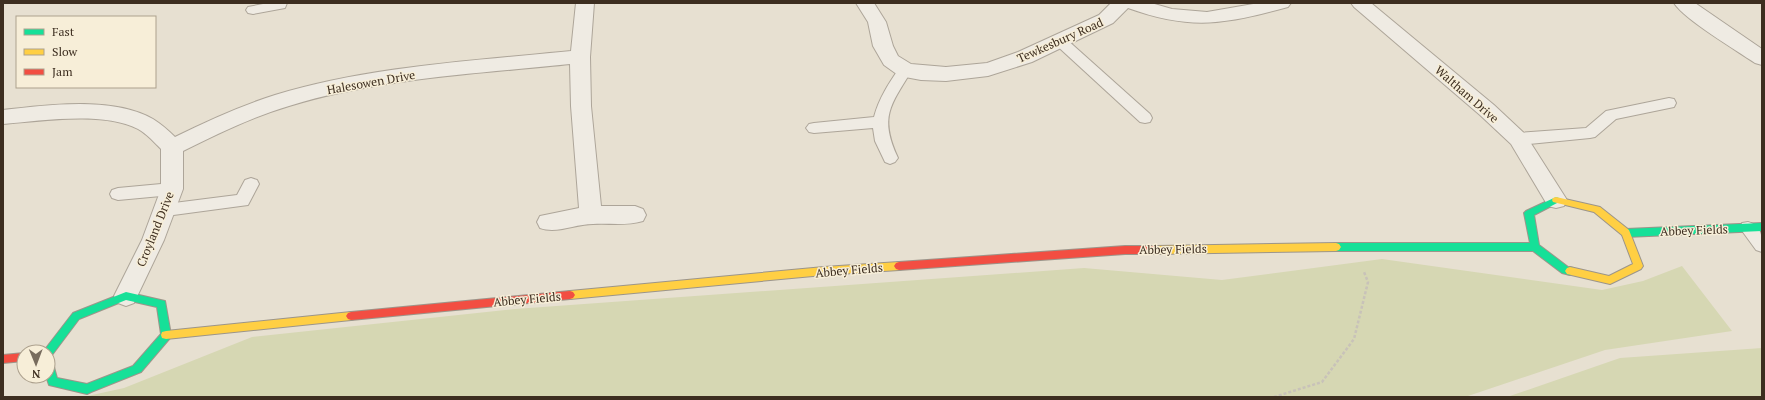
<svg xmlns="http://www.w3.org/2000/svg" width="1765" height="400" viewBox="0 0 1765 400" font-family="'PT Serif',serif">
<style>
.green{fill:#d6d7b3}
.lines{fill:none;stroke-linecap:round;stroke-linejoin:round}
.lane-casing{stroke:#ada599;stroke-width:2}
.street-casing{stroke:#ada599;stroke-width:2}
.fast-casing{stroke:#9c958a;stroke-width:2}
.slow-casing{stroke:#9c958a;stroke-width:2}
.jam-casing{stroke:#9c958a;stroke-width:2}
.path{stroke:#c8c2b9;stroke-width:2.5;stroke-dasharray:3 2;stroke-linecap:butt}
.lane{fill:#efebe3;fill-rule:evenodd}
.street{fill:#efebe3;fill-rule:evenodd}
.fast{fill:#16e098;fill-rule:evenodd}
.slow{fill:#ffcf43;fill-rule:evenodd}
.jam{fill:#f24e42;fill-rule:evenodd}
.labels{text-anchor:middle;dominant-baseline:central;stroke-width:3;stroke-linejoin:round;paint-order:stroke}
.street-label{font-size:12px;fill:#3d2e20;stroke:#f7eed8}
</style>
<rect width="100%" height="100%" fill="#e7e0d1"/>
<g class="green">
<path d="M1382,259L1602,290L1643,281L1682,266L1732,331L1605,350L1465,397H83L124,388L252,337L515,309L1084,268L1222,280Z"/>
<path d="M1762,348V397H1507L1620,358Z"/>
</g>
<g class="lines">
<g class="lane-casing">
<g id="lane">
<path d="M268,3H287L285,8L253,14L248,13L246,10L248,7Z"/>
<path d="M1060,36L1065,38L1150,114L1152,118L1150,122L1145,123L1140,122L1055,44L1053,41L1055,38Z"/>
<path d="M905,65L910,67L912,70C890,106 879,117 898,158L895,162L890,164L885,162L875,141L873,128L814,133L809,132L806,128L809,124L814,123L874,117C879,98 889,83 900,67Z"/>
<path d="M1669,98L1674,99L1676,103L1674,107L1616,119L1595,137L1590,138L1518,145L1513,143L1510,139L1513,135L1518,133L1586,128L1606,111Z"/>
<path d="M251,178L257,180L259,184L248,205L166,216L160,214L158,210L160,206L166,204L237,195L245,180Z"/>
<path d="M172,183L178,185L180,189L178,193L172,195L118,200L112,198L110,194L112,190L118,188Z"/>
<path d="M1748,222C1763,226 1762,238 1762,252L1756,250L1740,228L1742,223Z"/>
</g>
</g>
<g class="street-casing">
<g id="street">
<path d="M576,3H594L590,57L591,106L601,206H635L643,209L646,215L643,221C627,226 609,223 593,224C575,224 557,234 540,228L537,222L540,216L579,208L571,106L570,64C477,74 379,78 289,106C252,117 217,134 183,151V189L164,240L134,303L126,306L118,303L114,296L142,240L161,189V149C154,142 147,134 138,129C104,111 40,121 3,124V110C48,105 112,96 153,119C161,124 168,130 175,137C207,121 240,106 275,95C371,66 472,61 571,51Z"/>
<path d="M856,3H874L886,22L893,46L898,56L911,64L946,67L987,63L1018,52L1099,15L1111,3H1151L1172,9L1207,12L1259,3H1291L1288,7C1225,24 1192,31 1128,8L1113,23L1032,62L988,76L946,81L921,80L905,77L898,75L884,65L873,46L868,22Z"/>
<path d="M1351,3H1371L1494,105L1525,134L1567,200L1564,206L1556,208L1548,206L1511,144L1480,115L1354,7Z"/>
<path d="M1674,3H1695L1762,49V65L1755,63C1736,50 1685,20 1674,3Z"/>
</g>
</g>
<g class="fast-casing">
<g id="fast">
<path d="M1556,197L1559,198L1560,200L1559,202L1534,215L1539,245L1568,267L1573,268L1575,271L1573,274L1570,275L1562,273L1533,251H1336L1333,250L1331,247L1333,244L1336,243H1530L1524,213L1526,211Z"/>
<path d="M1762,223V231L1626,237L1623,236L1621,233L1623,230L1626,229Z"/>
<path d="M126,292L165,301L171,335L170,338L141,372L91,392L87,394L49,385L46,376H48V359L52,360L57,378L87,384L133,366L161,334L157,307L126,300L79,319L52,355L48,356V352H43L73,313Z"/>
</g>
</g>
<g class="slow-casing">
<g id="slow">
<path d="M1556,197L1600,207L1629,230L1643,266L1641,269L1610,284L1567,274L1565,271L1567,268L1570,267L1609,276L1633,264L1622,235L1594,212L1553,202L1552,200L1553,198Z"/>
<path d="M1336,243L1339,244L1341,247L1339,250L1336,251L1156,254L1153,253L1151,250L1153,247L1156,246Z"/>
<path d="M899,262L902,263L904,266L902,269L899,270L824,275L570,299L567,298L565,295L567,292L570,291L824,267Z"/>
<path d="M351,312L354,313L356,316L354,319L351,320L166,339L162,338L161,335L162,332L166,331Z"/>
</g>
</g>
<g class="jam-casing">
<g id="jam">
<path d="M1125,246H1156L1159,247L1161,250L1159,253L1156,254H1125L899,270L896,269L894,266L896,263L899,262Z"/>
<path d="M570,291L573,292L575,295L573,298L570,299L351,320L348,319L346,316L348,313L351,312Z"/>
<path d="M24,353V361L3,363V355Z"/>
</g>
</g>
<path class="path" d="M1274,397L1322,382L1354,339L1368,282L1364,272"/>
<use href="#lane" class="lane"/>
<use href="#street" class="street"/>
<use href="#fast" class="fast"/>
<use href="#slow" class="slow"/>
<use href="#jam" class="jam"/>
</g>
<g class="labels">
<g class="street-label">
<text transform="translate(1060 40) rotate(-24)">Tewkesbury Road</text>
<text transform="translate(371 82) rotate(-10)">Halesowen Drive</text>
<text transform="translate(1467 94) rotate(41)">Waltham Drive</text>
<text transform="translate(155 229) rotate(-68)">Croyland Drive</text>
<text transform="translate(1694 230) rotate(-2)">Abbey Fields</text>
<text transform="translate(1173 249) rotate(-1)">Abbey Fields</text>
<text transform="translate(849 270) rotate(-5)">Abbey Fields</text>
<text transform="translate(527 299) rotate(-5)">Abbey Fields</text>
</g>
</g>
<rect width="1765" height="400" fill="none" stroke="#3d2e20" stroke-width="8"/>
<rect x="16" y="16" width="140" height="72" fill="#f7eed8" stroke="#ada18e"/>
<rect x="24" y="29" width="20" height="6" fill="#16e098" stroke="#ada18e"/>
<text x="52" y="36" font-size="12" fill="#3d2e20">Fast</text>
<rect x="24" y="49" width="20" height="6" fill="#ffcf43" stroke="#ada18e"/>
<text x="52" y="56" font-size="12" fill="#3d2e20">Slow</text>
<rect x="24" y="69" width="20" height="6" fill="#f24e42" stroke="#ada18e"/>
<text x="52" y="76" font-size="12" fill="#3d2e20">Jam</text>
<g transform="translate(36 364) rotate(179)"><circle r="19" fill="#f7eed8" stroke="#ada18e"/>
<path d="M0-3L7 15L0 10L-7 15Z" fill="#786c5e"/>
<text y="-6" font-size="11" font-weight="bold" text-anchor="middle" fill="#3d2e20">N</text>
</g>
</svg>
